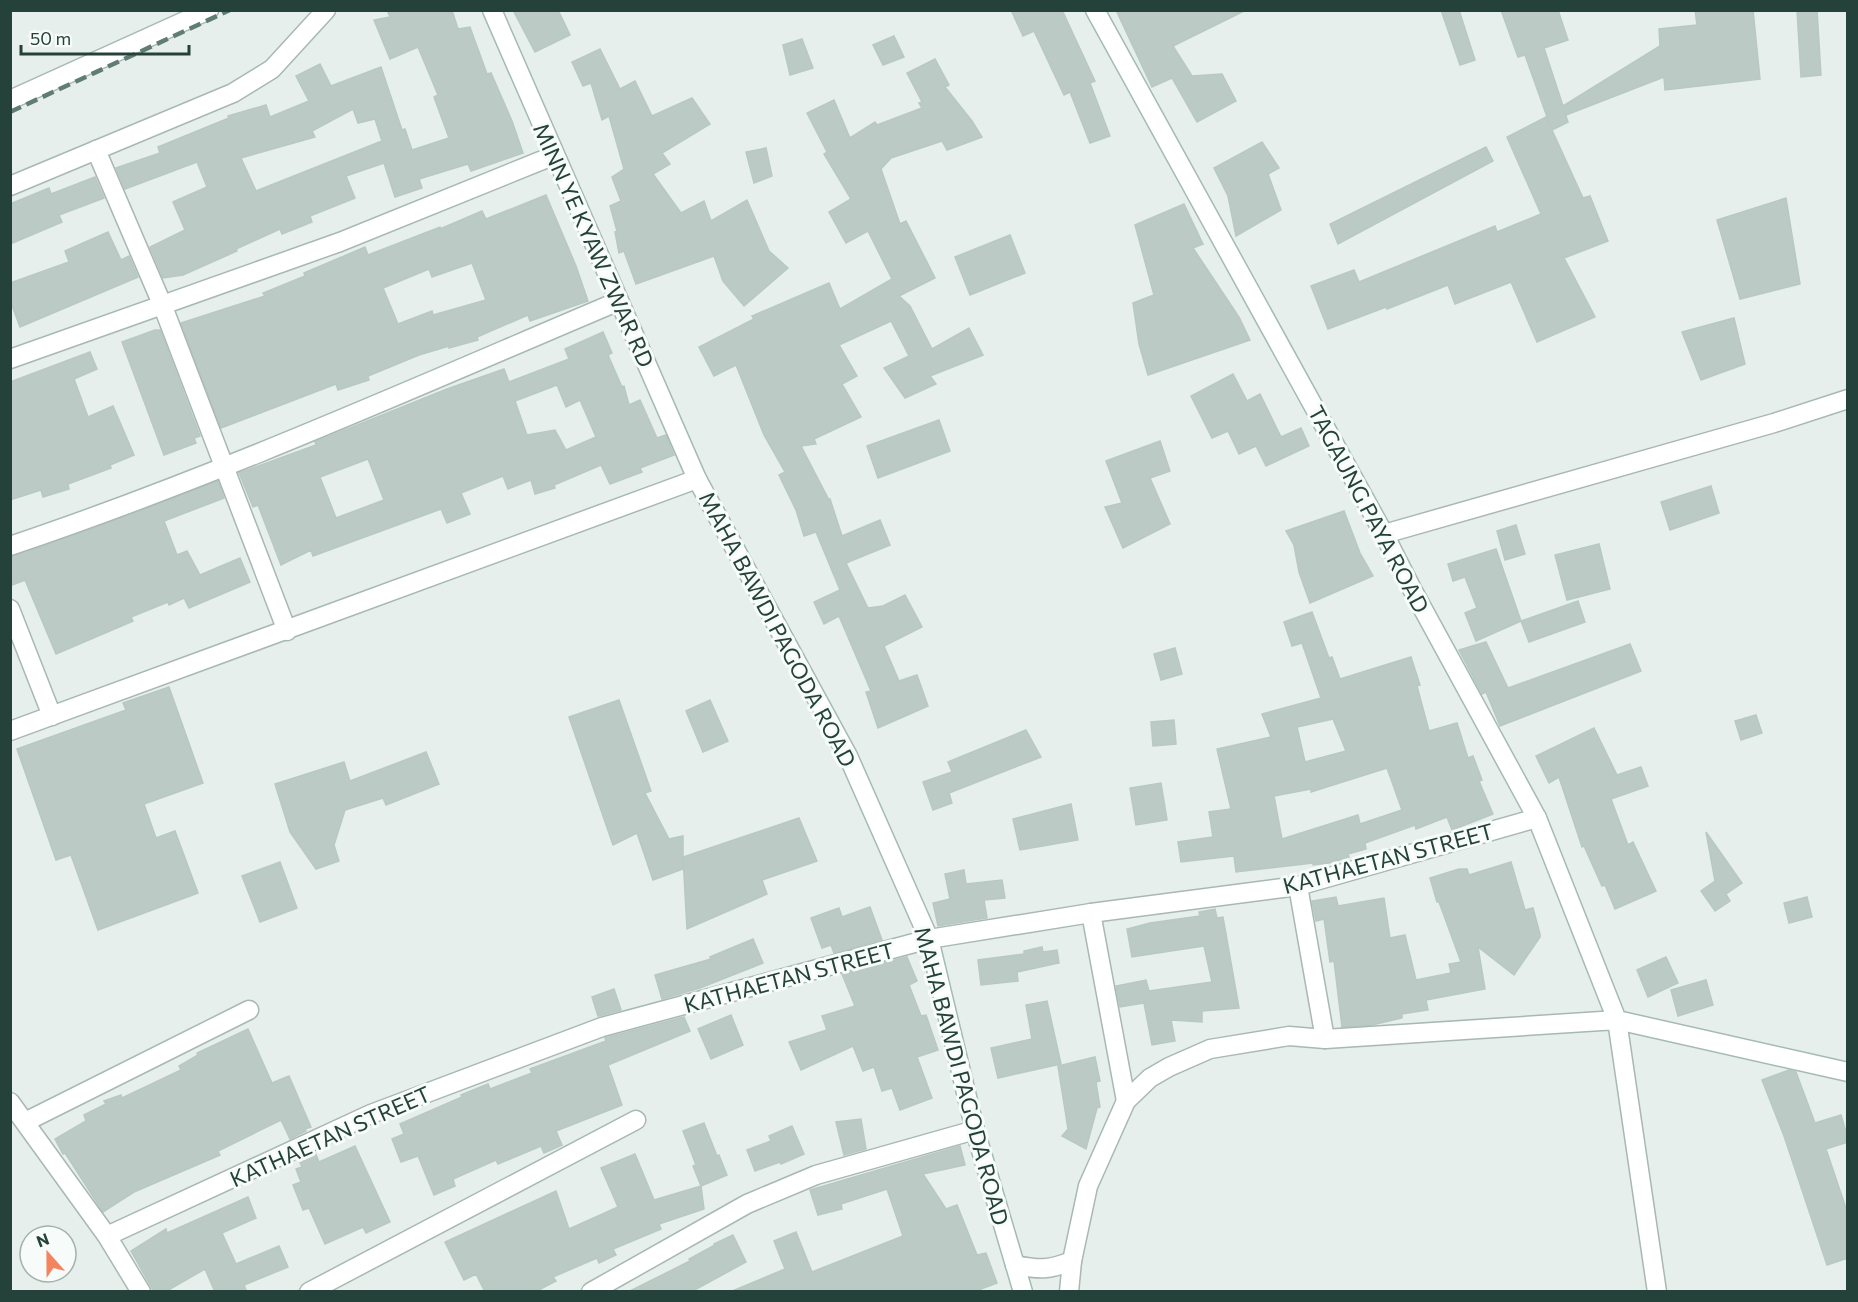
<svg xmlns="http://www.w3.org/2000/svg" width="1858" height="1302" viewBox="0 0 1858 1302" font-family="Commissioner,sans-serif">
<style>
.building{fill:#bbcac4;stroke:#b8c9c2;stroke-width:1.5;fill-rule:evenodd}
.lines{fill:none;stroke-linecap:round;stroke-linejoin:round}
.street-casing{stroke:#a8b8b2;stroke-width:21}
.secondary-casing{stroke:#a4bbb3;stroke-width:21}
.street{stroke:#fff;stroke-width:18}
.secondary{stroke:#fff;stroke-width:18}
.rail{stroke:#5f7d75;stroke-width:4.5;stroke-dasharray:12 6;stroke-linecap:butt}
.labels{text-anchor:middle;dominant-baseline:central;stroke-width:6;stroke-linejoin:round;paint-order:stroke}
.street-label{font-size:22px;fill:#24423a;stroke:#f7fbf9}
</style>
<rect width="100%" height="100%" fill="#e6efeb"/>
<g class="building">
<path d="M387,10H452L458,29L470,27L487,74L491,73L512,121L523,153L471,171L468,164L419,179L422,188L395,197L384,163L346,176L355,198L310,216L312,222L282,234L280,229L236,249L237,251L183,275L163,278L150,247L185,230L173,202L207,187L197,162L125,189L116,168L160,153L158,147L229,118L228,116L266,105L270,117L309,101L296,76L320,64L331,86L381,67L402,130L405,129L412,150L449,138L434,97L438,95L418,47L390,59L374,20L390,17ZM353,109L358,123L375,119L382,141L256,191L241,158L315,137L312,131Z"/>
<path d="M513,10H558L570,35L535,52Z"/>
<path d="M1011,10H1062L1095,81L1090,83L1110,136L1090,143L1070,92L1064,95L1034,31L1023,36Z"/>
<path d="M1116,10H1246L1173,46L1192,76L1222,74L1236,101L1197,122L1172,78L1152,87Z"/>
<path d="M1441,10H1459L1475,60L1460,65Z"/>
<path d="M1501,10H1558L1568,40L1544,48L1563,106L1660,46L1659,29L1697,25L1695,10H1753L1760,79L1665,90L1664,77L1566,115L1565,113L1568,122L1552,130L1583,198L1590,196L1608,241L1564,258L1595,317L1537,342L1511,282L1455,304L1448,285L1387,309L1386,307L1328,329L1311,286L1354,270L1359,282L1495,226L1497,232L1541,214L1507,137L1546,117L1551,128L1525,55L1518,57Z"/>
<path d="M1797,10H1817L1821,75L1801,77Z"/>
<path d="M894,36L904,57L883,65L873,45Z"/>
<path d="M802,39L813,68L790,75L783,45Z"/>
<path d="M600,49L620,89L635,81L652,116L692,98L710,124L662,153L670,164L653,174L681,213L704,201L711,221L747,200L769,251L788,268L744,306L723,281L714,256L636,284L624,251L619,253L615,232L617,231L610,206L621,201L612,177L624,169L609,116L602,120L591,83L583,86L572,62Z"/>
<path d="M935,59L949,85L945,87L972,121L982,137L947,150L942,141L891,158L881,169L900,224L906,221L935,278L899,296L910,306L932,349L969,328L983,355L930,376L936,384L905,398L884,368L909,356L891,321L839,345L857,376L842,384L861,417L814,439L816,444L801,446L829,500L830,499L842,536L880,520L890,545L846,563L868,608L883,606L905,595L922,627L884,646L899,681L917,675L928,706L878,728L866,692L871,691L839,616L824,624L814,602L840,590L816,532L804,536L796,510L779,475L785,472L764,435L736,365L714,376L699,347L754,319L752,316L829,283L840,309L892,279L868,231L846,243L829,212L851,199L824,154L827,152L807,113L834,100L850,138L875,122L877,125L922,108L919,103L922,102L907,73Z"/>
<path d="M1262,142L1279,168L1268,174L1281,210L1236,236L1228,196L1214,168Z"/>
<path d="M1486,147L1493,161L1338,244L1330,224Z"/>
<path d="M766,148L772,176L754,183L746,152Z"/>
<path d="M95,177L104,198L59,215L62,222L10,244V204L49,188L51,194Z"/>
<path d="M546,195L576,266L588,301L530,321L528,315L477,337L478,340L449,348V346L419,355L368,376L369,380L338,390L336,384L221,428L181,323L265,296L263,293L305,276L304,273L365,247L368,255L440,227V229L482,211L486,219ZM472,263L486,300L433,315L432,311L398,324L383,288L429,269L432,277Z"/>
<path d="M1786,198L1800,284L1740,299L1717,220Z"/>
<path d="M1184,204L1203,244L1193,248L1239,317L1250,340L1148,375L1139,344L1133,303L1154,295L1135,225Z"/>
<path d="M108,232L121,260L129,256L138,277L20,327L10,300V283L69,262L65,251Z"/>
<path d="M1010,235L1025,273L970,295L955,257Z"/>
<path d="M1734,318L1745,364L1701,380L1682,332Z"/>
<path d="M155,330H160L200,436L194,438L196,443L164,455L122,342Z"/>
<path d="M603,332L612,353L608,355L622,387L624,386L629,405L640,400L657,438L666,435L674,455L640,468L642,472L610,484L601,465L554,485L555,488L535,494L531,480L508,489L503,476L461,493L470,514L447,523L441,509L313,556L311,550L281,565L258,505L253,507L239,473L316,445L315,442L447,389L504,369L509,382L569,359L565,349ZM557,385L566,407L580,400L596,437L566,450L555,430L527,435L515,401ZM368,459L384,500L336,518L320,477Z"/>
<path d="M90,352L97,369L74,379L88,417L113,406L134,455L110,465L111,468L68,484L69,489L43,497L41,490L10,500V382Z"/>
<path d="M1233,374L1247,401L1260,394L1281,437L1301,428L1309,446L1266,466L1256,446L1239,454L1228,431L1212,438L1191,396Z"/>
<path d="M939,420L950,451L878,478L867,446Z"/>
<path d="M1160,441L1170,471L1150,478L1170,524L1123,548L1105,507L1122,503L1106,461Z"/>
<path d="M218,481L224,498L164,521L177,555L187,551L200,575L240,558L250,582L189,608L184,598L169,605L168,602L131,617L133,621L56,654L25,580L10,586V557L91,529Z"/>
<path d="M1711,486L1719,513L1670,530L1661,502Z"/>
<path d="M1344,511L1360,553L1373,576L1310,603L1299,572L1294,545L1286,531Z"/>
<path d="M1516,525L1525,554L1505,560L1497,531Z"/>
<path d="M1599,544L1610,589L1567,600L1555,555Z"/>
<path d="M1496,549L1521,621L1476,641L1465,613L1477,608L1465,577L1453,581L1448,564Z"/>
<path d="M1578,601L1585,622L1529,642L1521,621Z"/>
<path d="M1312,612L1329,658L1332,657L1340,679L1411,657L1420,685L1417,686L1429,731L1457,723L1468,758L1473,756L1482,780L1479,781L1493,814L1452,830L1447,817L1416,829L1415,825L1365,843L1366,849L1348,854L1349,857L1329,863L1313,865V863L1236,872L1234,856L1181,862L1178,842L1213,837L1209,812L1231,809L1217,749L1271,737L1262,714L1321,698L1302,643L1292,646L1284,622ZM1333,719L1346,751L1305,762L1297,727ZM1387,768L1402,810L1360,824L1358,815L1282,839L1274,796L1311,789V792Z"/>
<path d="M1486,642L1508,688L1630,644L1641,671L1500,726L1486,692L1482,694L1459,650Z"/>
<path d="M1175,648L1182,674L1161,680L1154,654Z"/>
<path d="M169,687L203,783L144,804L156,838L175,831L198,893L98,930L71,855L56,860L17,749L126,710L123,703Z"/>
<path d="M619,700L651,791L645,793L669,839L683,836V869L653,880L637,833L613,845L569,717Z"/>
<path d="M710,700L728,741L703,752L686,711Z"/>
<path d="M1756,715L1762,733L1741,740L1735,721Z"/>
<path d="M1174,720L1176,744L1153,746L1151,722Z"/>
<path d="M1594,728L1617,775L1641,767L1648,786L1611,799L1628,845L1633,842L1656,891L1615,909L1605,885L1602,886L1584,846L1582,847L1559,777L1549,783L1536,756Z"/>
<path d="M1026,730L1041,757L949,793L952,803L933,810L923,782L952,772L948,762Z"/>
<path d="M426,752L439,784L386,805L383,798L345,810L334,845L339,861L316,869L290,832L275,784L344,762L350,781Z"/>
<path d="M1161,783L1167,820L1136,825L1130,788Z"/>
<path d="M1071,804L1078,840L1020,850L1013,819Z"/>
<path d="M799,818L817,861L762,880L767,894L687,929L683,857Z"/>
<path d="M1706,832L1742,883L1726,894L1730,901L1715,911L1701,891L1715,881Z"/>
<path d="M280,862L297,908L260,922L242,876Z"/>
<path d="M1511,862L1525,910L1533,908L1540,934V937L1514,975L1478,947L1485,989L1426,1000L1428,1010L1402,1014V1018L1372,1025L1342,1027L1334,961L1330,962L1324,919L1316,921L1312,901L1336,897L1338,906L1384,898L1390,938L1405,935L1416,980L1451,973L1449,964L1461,962L1439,902H1437L1430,878L1459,869H1467L1469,875Z"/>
<path d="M964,870L966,884L1002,880L1005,898L984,900L987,918L938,926L933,903L950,899L945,874Z"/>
<path d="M1807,897L1812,917L1789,923L1784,903Z"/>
<path d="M870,907L882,940L834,953L831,945L822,948L811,918L839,908L842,917Z"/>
<path d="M1215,909L1217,918L1223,917L1239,1008L1202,1011V1022L1171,1020L1175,1041L1152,1045L1144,1003L1120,1007L1116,986L1146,980L1149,991L1212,982L1204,946L1132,957L1127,929L1150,923L1200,916L1199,912Z"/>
<path d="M753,939L763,963L700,988L662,999L655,975L711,959L710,957Z"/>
<path d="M1042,947L1043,952L1057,950L1059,963L1017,972L1018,981L981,985L978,960L1024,954V951Z"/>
<path d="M907,957L917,981L909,985L921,1016L926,1015L938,1050L917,1057L932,1098L900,1110L892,1088L882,1091L874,1067L863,1071L853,1046L801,1070L789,1042L827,1030L822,1016L855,1006L842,974Z"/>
<path d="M1666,957L1678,983L1648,997L1637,970Z"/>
<path d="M1706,980L1713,1005L1678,1016L1671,990Z"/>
<path d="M614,989L621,1010L598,1016L592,997Z"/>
<path d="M1047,1001L1061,1064L998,1078L991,1048L1032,1039L1026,1005Z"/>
<path d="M731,1015L743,1045L711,1059L698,1029Z"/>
<path d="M684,1017L690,1031L608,1065L622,1105L556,1131L562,1145L544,1153L541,1146L498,1164L496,1160L453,1179L455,1186L434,1195L418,1156L401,1162L392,1139L404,1134L400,1124L462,1097L461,1095L488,1084L490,1089L532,1073L530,1069L606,1041L605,1038Z"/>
<path d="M248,1029L272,1083L289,1076L311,1127L305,1129L306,1131L290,1139L281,1120L218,1151L220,1155L134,1192L103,1212L65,1153L63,1154L55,1139L86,1121L84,1115L106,1104L104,1101L121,1095L122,1098L181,1070L179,1066L198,1055L197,1053Z"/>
<path d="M1095,1057L1100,1081L1096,1082L1100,1107L1097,1108L1086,1149L1062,1136L1068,1129L1058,1066Z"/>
<path d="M1789,1070L1796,1072L1815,1123L1841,1115L1848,1139V1142L1826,1149L1848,1214V1258L1827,1265L1784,1136L1762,1080Z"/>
<path d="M861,1119L866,1149L844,1155L836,1122Z"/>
<path d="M704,1123L717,1156L719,1155L727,1175L701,1186L693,1166L696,1165L683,1131Z"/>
<path d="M792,1126L804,1154L781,1164L780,1162L755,1171L747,1150L771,1141L769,1136Z"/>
<path d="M355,1146L390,1222L366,1233L363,1227L325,1244L309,1208L303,1210L293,1185L301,1182L296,1169L302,1167L299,1160L315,1152L319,1162Z"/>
<path d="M960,1146L965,1165L923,1174L946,1209L957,1205L977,1255L986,1253L997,1283L973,1292H730L785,1269L774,1241L796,1232L812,1272L903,1236L887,1189L841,1204L842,1209L818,1215L810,1190Z"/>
<path d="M635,1154L654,1200L701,1186L704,1209L659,1224L661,1229L613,1249L616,1255L599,1263L597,1258L553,1277L556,1281L535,1292H485L476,1274L464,1280L445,1242L556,1191L569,1229L618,1207L601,1168Z"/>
<path d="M248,1197L256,1218L222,1233L236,1264L279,1246L288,1267L244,1285L247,1292H215L205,1269L165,1292H154L131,1251L166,1229L167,1233Z"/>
<path d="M733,1235L746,1262L691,1292H628L690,1261L689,1259L715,1245L714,1244Z"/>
</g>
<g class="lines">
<g class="street-casing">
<g id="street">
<path d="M10,100L209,10"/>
<path d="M96,150L162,304L287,631"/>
<path d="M10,186L233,93L272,69L326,10"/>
<path d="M10,359L340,242L555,155"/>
<path d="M1384,534L1774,423L1848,399"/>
<path d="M10,546C218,476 418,386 619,301"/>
<path d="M10,609L52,716"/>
<path d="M10,731L697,479"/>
<path d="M1298,886L1325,1039"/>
<path d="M1091,913L1126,1101"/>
<path d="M10,1102L107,1236L141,1292"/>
<path d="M25,1122L249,1010"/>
<path d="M107,1236L371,1114L602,1027L929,939L1091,913L1298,886L1537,818"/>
<path d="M1015,1265C1040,1270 1049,1270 1072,1261"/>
<path d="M309,1292L636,1120"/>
<path d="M591,1292L747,1204L816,1175L975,1130"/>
<path d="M1069,1292L1072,1261L1088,1186L1126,1101L1150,1078L1169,1067L1210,1049L1289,1036L1325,1039L1617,1020L1657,1292"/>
</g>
</g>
<g class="secondary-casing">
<g id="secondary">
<path d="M492,10L697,479L848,756L929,939L975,1130L1023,1292"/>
<path d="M1095,10L1384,534L1412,589L1537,818L1617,1020L1848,1072"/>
</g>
</g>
<use href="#street" class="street"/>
<use href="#secondary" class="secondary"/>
<path class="rail" d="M10,112L230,10"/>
</g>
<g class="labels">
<g class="street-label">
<text transform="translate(594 245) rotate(66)">MINN YE KYAW ZWAR RD</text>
<text transform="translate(1369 509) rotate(62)">TAGAUNG PAYA ROAD</text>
<text transform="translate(778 629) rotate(62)">MAHA BAWDI PAGODA ROAD</text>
<text transform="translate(1388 858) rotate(-15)">KATHAETAN STREET</text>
<text transform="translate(789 977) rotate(-15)">KATHAETAN STREET</text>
<text transform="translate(962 1076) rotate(75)">MAHA BAWDI PAGODA ROAD</text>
<text transform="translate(330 1136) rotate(-24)">KATHAETAN STREET</text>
</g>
</g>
<rect width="1858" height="1302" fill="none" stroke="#24423a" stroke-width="24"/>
<g transform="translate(48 1254) rotate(339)"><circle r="28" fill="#f7fbf9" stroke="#a3b1ad" stroke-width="1.5"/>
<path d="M0-4.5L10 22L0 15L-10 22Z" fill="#f4845f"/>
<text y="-9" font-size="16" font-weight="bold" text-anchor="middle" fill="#24423a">N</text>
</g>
<path d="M21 45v9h168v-9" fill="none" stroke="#24423a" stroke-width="3"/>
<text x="30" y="45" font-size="18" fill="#24423a" stroke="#f7fbf9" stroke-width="4.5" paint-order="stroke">50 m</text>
</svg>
